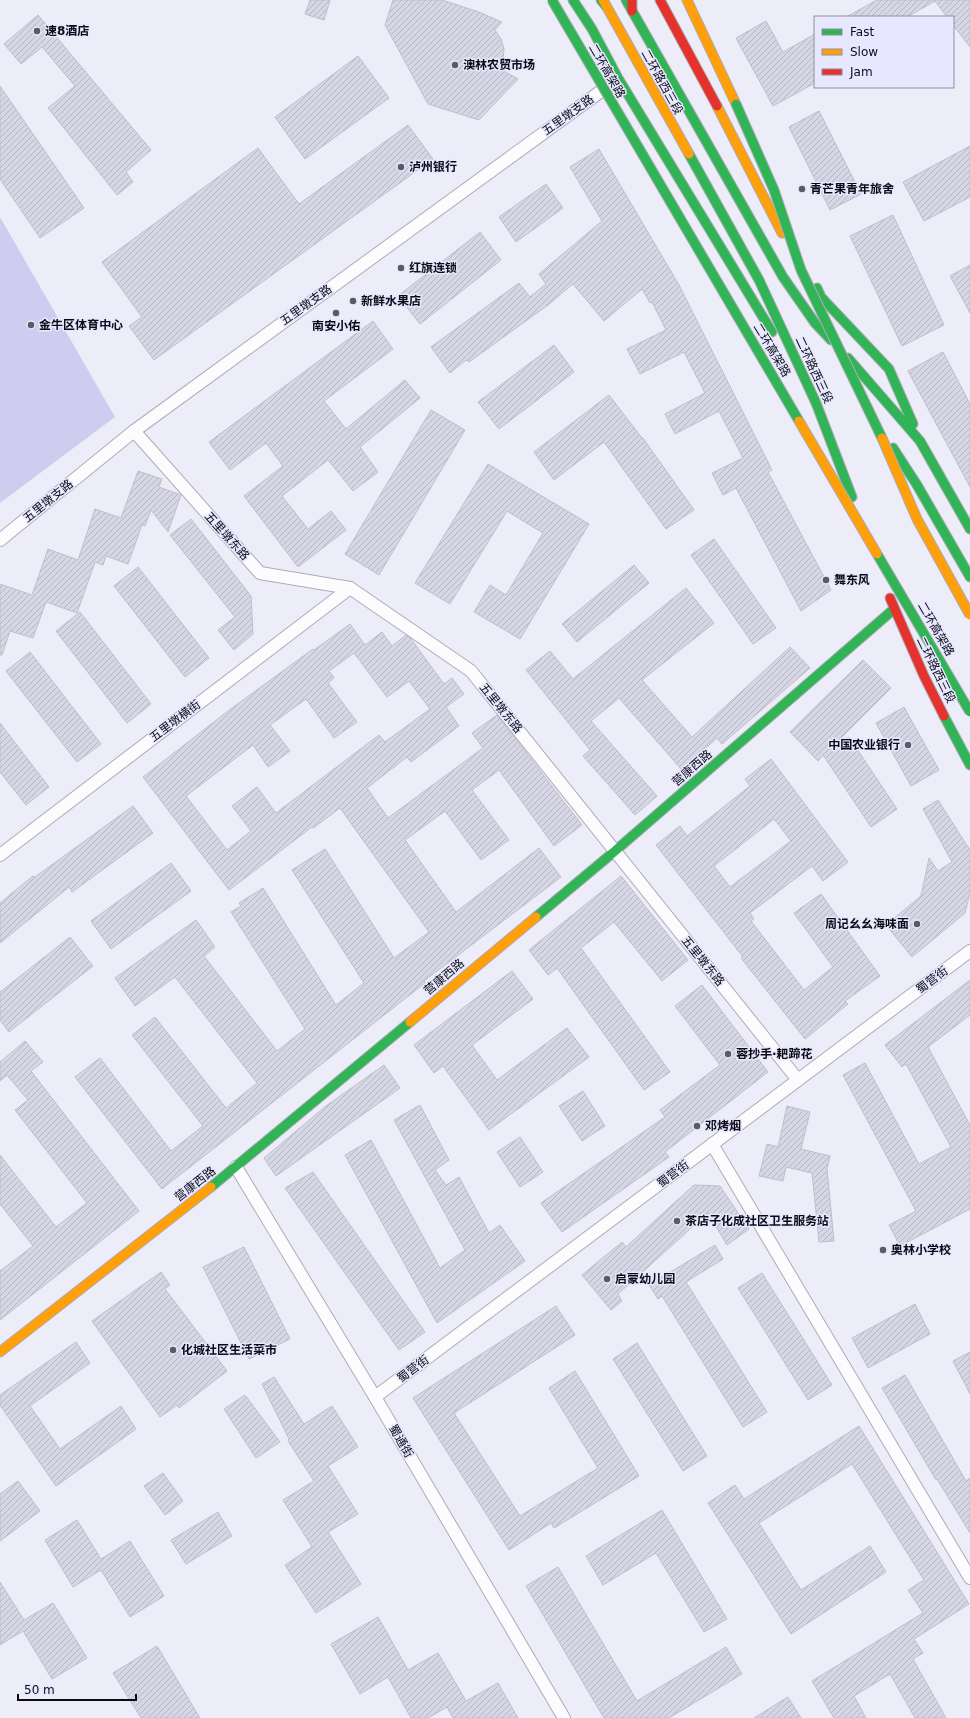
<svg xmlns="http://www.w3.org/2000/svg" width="970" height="1718" viewBox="0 0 970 1718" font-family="'DejaVu Sans','Noto Sans SC',sans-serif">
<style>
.grass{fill:#cecdef}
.building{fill:url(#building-hatch);stroke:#bfbfca;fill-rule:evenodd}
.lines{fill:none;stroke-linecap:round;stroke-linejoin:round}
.street-casing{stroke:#adacb7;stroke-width:14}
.fast-casing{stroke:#adacb7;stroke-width:11}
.slow-casing{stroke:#adacb7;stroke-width:11}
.jam-casing{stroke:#adacb7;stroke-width:11}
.street{stroke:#fcfcfe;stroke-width:12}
.fast{stroke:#30b455;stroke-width:9}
.slow{stroke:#ff9f0a;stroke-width:9}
.jam{stroke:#e5322d;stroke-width:9}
.fast-bridge-casing{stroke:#adacb7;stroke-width:11;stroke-linecap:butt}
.slow-bridge-casing{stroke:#adacb7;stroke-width:11;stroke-linecap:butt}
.fast-bridge{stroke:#30b455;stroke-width:9}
.slow-bridge{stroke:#ff9f0a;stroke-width:9}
.poi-dot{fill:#5b5a65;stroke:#e7e7ff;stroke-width:1.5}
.labels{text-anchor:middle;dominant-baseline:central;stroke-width:3;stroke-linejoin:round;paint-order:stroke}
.poi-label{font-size:12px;font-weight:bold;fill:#0c0b15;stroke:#e7e7ff;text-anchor:start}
.street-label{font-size:12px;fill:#0c0b15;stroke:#e7e7ff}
</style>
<defs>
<pattern id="building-hatch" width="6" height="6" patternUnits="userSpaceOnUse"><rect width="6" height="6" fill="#d7d6e5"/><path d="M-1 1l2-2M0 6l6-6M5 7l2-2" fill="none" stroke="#b7b6c4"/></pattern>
</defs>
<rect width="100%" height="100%" fill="#ededf9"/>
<path class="grass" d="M0,217L115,417L0,503Z"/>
<g class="building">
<path d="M310,0H330L324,20L305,14Z"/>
<path d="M393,0H442L479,12L502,22L495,30L501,39L504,49L502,70L518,79L479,120L428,104L385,25Z"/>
<path d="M877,0H970V47L953,25V17H947L935,1L907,17H846Z"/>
<path d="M38,15L151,150L126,172L133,182L117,195L48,108L75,86L42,47L21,64L4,44Z"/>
<path d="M766,21L783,52L815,34V83L773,106L736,38Z"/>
<path d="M358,56L389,98L305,159L275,117Z"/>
<path d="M0,86L84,208L40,238L0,179Z"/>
<path d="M819,111L861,194L830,210L789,127Z"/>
<path d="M408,125L433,159L154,360L129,326L142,317L102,262L258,148L299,204Z"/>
<path d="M970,146V197L924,221L903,182Z"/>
<path d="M599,149L679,285L772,470L768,472L831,590L801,611L736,488L723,495L712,473L743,458L719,411L675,434L665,414L705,393L684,352L640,374L627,349L666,330L652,302L650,303L642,289L604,321L573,284L548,305L469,362L466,360L450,373L431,347L519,283L530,297L546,284L539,274L602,221L570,167Z"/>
<path d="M546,184L563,208L516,242L499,217Z"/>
<path d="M893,215L944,325L902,346L850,236Z"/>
<path d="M480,232L501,260L420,324L398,296Z"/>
<path d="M970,265V313L950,276Z"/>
<path d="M373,321L393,349L324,401L346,429L405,380L420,398L360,447L378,472L353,491L328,460L282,496L308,529L331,511L346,530L298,567L244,496L283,466L266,443L230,470L209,442Z"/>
<path d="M554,345L574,372L499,429L478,402Z"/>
<path d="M943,352L970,404V487L908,371Z"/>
<path d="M609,395L642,438H643L694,510L666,529L604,442L554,480L534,452Z"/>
<path d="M431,410L465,430L379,575L345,554Z"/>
<path d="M488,464L589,524L520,639L474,612L490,585L506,595L543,533L507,511L450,604L415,583Z"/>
<path d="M138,471L162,479L159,487L181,495L168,532L151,510L145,526L142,525L128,564L106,556L103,565L95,562L77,613L46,602L33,638L10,631L2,655H0V584L32,595L48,549L78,560L95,509L121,518Z"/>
<path d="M191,519L251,596L253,634L234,650L218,630L235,617L170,535Z"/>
<path d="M714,539L776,628L753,644L691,555Z"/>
<path d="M634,565L649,583L577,642L562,624Z"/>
<path d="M138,567L209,658L185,677L114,586Z"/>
<path d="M686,588L714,623L642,680L692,737L790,647L810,668L722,744L717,738L682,770L619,698L591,721L657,796L635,815L583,756L590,750L526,670L550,651L573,679Z"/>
<path d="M80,612L151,704L127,723L56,631Z"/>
<path d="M350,624L365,645L382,632L392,646L406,635L411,639L444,684L452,678L464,694L446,707L459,726L411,762L407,757L367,788L388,818L483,748L472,733L497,715L582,825L554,846L499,770L472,790L509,840L481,860L445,811L405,840L456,912L539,848L561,877L424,981L425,983L162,1189L75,1077L100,1058L171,1151L203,1126L132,1035L155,1017L226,1108L257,1083L175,977L135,1006L115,978L196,920L215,947L204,956L277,1051L305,1029L231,912L241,906L239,903L263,888L336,1005L364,983L292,870L325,849L394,958L429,932L340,808L313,828L312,827L229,890L143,777L228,711L313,649L314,650ZM354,653L387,697L409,681L430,709L385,742L379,735L276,813L257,787L232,806L251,831L227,850L186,796L253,745L268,767L290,751L270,725L306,699L334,738L357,722L328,683L334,678L329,671Z"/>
<path d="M30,652L101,744L77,762L6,671Z"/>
<path d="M863,660L891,688L834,745L849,737L897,809L871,827L823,755L818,761L790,732Z"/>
<path d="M904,707L939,770L911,786L876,723Z"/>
<path d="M0,723L49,787L26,805L0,772Z"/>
<path d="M771,759L848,862L823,881L812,866L750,913L754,919L751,921L804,990L833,967L794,913L821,894L880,976L845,1001L848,1004L805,1039L741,958L743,957L656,845L680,826L687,836L750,786L745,779ZM774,819L791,841L730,887L714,866Z"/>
<path d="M938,800L970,850V893L965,913L912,957L886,925L921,896L929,858L938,871L952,862L923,809Z"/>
<path d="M133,806L153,833L72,892L69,887L0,943V903L33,876L35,877Z"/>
<path d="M171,863L191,891L111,949L91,921Z"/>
<path d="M621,876L688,960L662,981L614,922L581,948L670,1072L644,1090L557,968L548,975L529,950Z"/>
<path d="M70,937L93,966L9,1032L0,1020V992Z"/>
<path d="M512,971L533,999L472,1045L497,1080L567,1028L589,1057L489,1130L443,1066L434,1073L414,1045Z"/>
<path d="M970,980V1015L928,1047L970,1125V1209L900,1246L889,1225L916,1211L843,1075L865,1063L919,1164L951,1147L906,1064L902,1067L885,1045Z"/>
<path d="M702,985L768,1072L665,1152L669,1157L562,1232L541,1203L665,1117L660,1110L720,1065L675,1006Z"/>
<path d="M25,1041L43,1062L31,1071L139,1211L0,1320V1271L33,1246L0,1204V1155L56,1227L87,1203L15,1110L28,1100L7,1075L0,1081V1062Z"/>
<path d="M384,1065L400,1088L276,1176L264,1158L326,1106Z"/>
<path d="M583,1091L605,1126L582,1141L559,1106Z"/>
<path d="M420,1105L449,1160L435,1170L446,1185L459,1177L489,1233L500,1225L525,1261L437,1323L345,1155L371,1140L440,1268L465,1250L394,1120Z"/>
<path d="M787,1106L810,1112L801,1149L830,1156L827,1169L834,1241L819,1242L812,1173L786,1167L783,1181L759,1176L767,1144L778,1147Z"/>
<path d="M520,1137L543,1172L520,1187L497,1152Z"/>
<path d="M313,1172L425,1332L399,1350L285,1188Z"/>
<path d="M694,1185L720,1186L749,1229L727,1245L708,1213L618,1294L622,1301L611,1310L582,1275L622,1242L626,1247Z"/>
<path d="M715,1245L723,1259L686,1282L767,1412L743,1427L662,1296L658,1299L649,1285Z"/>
<path d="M244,1247L290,1339L249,1359L203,1267Z"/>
<path d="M161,1272L170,1285L165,1289L227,1371L179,1408L177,1405L160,1417L92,1321Z"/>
<path d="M762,1273L832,1385L808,1400L738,1288Z"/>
<path d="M915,1304L930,1334L868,1368L852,1338Z"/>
<path d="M556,1306L575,1335L454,1413L520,1516L598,1468L549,1388L575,1371L639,1476L554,1528L551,1523L509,1550L413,1398Z"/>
<path d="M76,1342L90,1363L30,1406L60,1449L121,1406L136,1429L56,1486L0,1405V1395Z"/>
<path d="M637,1343L707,1456L683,1471L613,1359Z"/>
<path d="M970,1352V1394L953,1361Z"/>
<path d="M905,1375L966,1481L970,1478V1533L937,1479L936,1480L882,1388Z"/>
<path d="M274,1377L304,1424L332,1406L358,1447L328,1466L358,1514L328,1532L361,1584L316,1613L285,1565L312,1547L283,1500L314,1481L288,1441L289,1439L262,1384Z"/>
<path d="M245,1395L280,1442L256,1458L224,1409Z"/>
<path d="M859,1426L969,1604L914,1639L923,1653L913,1659L946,1718H915L890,1674L854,1696L866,1718H834L812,1681L923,1613L908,1590L924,1580L852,1464L759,1523L801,1590L870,1546L886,1572L791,1634L708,1503L735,1485L744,1499Z"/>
<path d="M163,1473L183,1501L165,1515L144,1486Z"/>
<path d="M18,1481L40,1511L0,1541V1494Z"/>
<path d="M662,1510L727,1619L704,1632L656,1553L603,1585L586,1556Z"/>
<path d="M218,1512L232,1536L186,1564L171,1540Z"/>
<path d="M77,1520L101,1559L130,1541L164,1596L130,1617L101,1570L73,1587L45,1540Z"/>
<path d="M558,1567L637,1701L726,1647L742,1674L669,1718H604L526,1586Z"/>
<path d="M0,1582L24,1620L53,1603L87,1658L52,1679L23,1631L0,1645Z"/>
<path d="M378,1617L408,1670L438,1653L466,1701L498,1683L518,1718H453L447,1707L428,1718H411L388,1677L360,1694L331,1644Z"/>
<path d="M157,1646L200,1718H141L113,1673Z"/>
<path d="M788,1697L801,1718H754Z"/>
</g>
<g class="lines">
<g class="street-casing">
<g id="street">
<path d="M134,431L260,573L350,588L471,671L798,1080"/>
<path d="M0,540L134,431L608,86"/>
<path d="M0,855L350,588"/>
<path d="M712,1144L970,1578"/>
<path d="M236,1167L375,1397L564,1718"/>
<path d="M375,1397L970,951"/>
</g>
</g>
<g class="fast-casing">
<g id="fast">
<path d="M573,0L592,29L618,78L772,332"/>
<path d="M601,0L606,6"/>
<path d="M626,0L783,277L815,323L831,340"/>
<path d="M689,154L759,280L816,403L852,497"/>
<path d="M817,288L821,297L889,369L913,424"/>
<path d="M848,358L920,441L970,529"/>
<path d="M893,448L917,485L970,577"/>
<path d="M944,716L970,765"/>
<path d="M536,917L615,851L894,609"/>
<path d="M211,1187L410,1022"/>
</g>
</g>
<g class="slow-casing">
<g id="slow">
<path d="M603,0L689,154"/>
<path d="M687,0L736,104"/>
<path d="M717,106L782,233"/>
<path d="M410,1022L536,917"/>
<path d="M0,1352L211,1187"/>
</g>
</g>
<g class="jam-casing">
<g id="jam">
<path d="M632,0V11"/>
<path d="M660,0L717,106"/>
<path d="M890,598L924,676L944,716"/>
</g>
</g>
<use href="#street" class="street"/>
<use href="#fast" class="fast"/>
<use href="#slow" class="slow"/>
<use href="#jam" class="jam"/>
<g class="fast-bridge-casing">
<g id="fast-bridge">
<path d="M552,0L799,421"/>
<path d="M736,104L774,190L801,270L882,438"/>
<path d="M877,554L970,712"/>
</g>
</g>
<g class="slow-bridge-casing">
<g id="slow-bridge">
<path d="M799,421L877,554"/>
<path d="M882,438L917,519L970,615"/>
</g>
</g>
<use href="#fast-bridge" class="fast-bridge"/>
<use href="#slow-bridge" class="slow-bridge"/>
</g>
<g class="poi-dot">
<circle cx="37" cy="31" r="4"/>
<circle cx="455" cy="65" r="4"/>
<circle cx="401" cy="167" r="4"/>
<circle cx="802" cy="189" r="4"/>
<circle cx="401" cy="268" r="4"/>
<circle cx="353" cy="301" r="4"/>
<circle cx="336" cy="313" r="4"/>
<circle cx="31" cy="325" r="4"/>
<circle cx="826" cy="580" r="4"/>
<circle cx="908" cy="745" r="4"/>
<circle cx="917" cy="924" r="4"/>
<circle cx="728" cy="1054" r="4"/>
<circle cx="697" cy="1126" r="4"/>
<circle cx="677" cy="1221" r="4"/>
<circle cx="883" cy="1250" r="4"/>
<circle cx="607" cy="1279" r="4"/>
<circle cx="173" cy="1350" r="4"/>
</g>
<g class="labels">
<g class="poi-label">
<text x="45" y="31">速8酒店</text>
<text x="463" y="65">澳林农贸市场</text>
<text x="409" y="167">泸州银行</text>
<text x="810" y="189">青芒果青年旅舍</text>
<text x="409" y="268">红旗连锁</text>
<text x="361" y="301">新鲜水果店</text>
<text x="39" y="325">金牛区体育中心</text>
<text x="336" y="326" text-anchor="middle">南安小佑</text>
<text x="834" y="580">舞东风</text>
<text x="900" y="745" text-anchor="end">中国农业银行</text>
<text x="909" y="924" text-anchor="end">周记幺幺海味面</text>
<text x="736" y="1054">蓉抄手·耙蹄花</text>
<text x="705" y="1126">邓烤烟</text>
<text x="685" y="1221">茶店子化成社区卫生服务站</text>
<text x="891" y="1250">奥林小学校</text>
<text x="615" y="1279">启蒙幼儿园</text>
<text x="181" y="1350">化城社区生活菜市</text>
</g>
<g class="street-label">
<text transform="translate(607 71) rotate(60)">二环高架路</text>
<text transform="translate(662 82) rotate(61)">二环路西三段</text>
<text transform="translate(568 115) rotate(-36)">五里墩支路</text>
<text transform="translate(306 305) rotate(-36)">五里墩支路</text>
<text transform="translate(772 350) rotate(59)">二环高架路</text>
<text transform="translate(814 370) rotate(65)">二环路西三段</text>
<text transform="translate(48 501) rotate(-39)">五里墩支路</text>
<text transform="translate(227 536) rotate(48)">五里墩东路</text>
<text transform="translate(936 629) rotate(60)">二环高架路</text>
<text transform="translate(936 670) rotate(64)">二环路西三段</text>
<text transform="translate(501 708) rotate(51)">五里墩东路</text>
<text transform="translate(175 721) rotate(-37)">五里墩横街</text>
<text transform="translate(692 768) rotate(-41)">营康西路</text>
<text transform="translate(703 961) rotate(51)">五里墩东路</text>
<text transform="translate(444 977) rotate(-40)">营康西路</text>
<text transform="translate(932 980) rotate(-37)">蜀营街</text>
<text transform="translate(673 1174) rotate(-37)">蜀营街</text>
<text transform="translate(195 1184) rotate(-38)">营康西路</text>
<text transform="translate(413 1369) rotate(-37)">蜀营街</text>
<text transform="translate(401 1441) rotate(60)">蜀通街</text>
</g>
</g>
<rect x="814" y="16" width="140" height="72" fill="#e7e7ff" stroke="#8f8fa1"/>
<rect x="822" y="29" width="20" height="6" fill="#30b455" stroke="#8f8fa1"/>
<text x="850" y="36" font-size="12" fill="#0c0b15">Fast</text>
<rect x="822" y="49" width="20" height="6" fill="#ff9f0a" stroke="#8f8fa1"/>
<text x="850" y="56" font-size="12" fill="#0c0b15">Slow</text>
<rect x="822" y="69" width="20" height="6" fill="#e5322d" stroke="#8f8fa1"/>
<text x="850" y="76" font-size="12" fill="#0c0b15">Jam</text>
<path d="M18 1694v6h118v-6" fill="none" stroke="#0c0b15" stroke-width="2"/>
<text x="24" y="1694" font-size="12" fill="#0c0b15" stroke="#e7e7ff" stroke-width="3" paint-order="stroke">50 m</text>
</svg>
